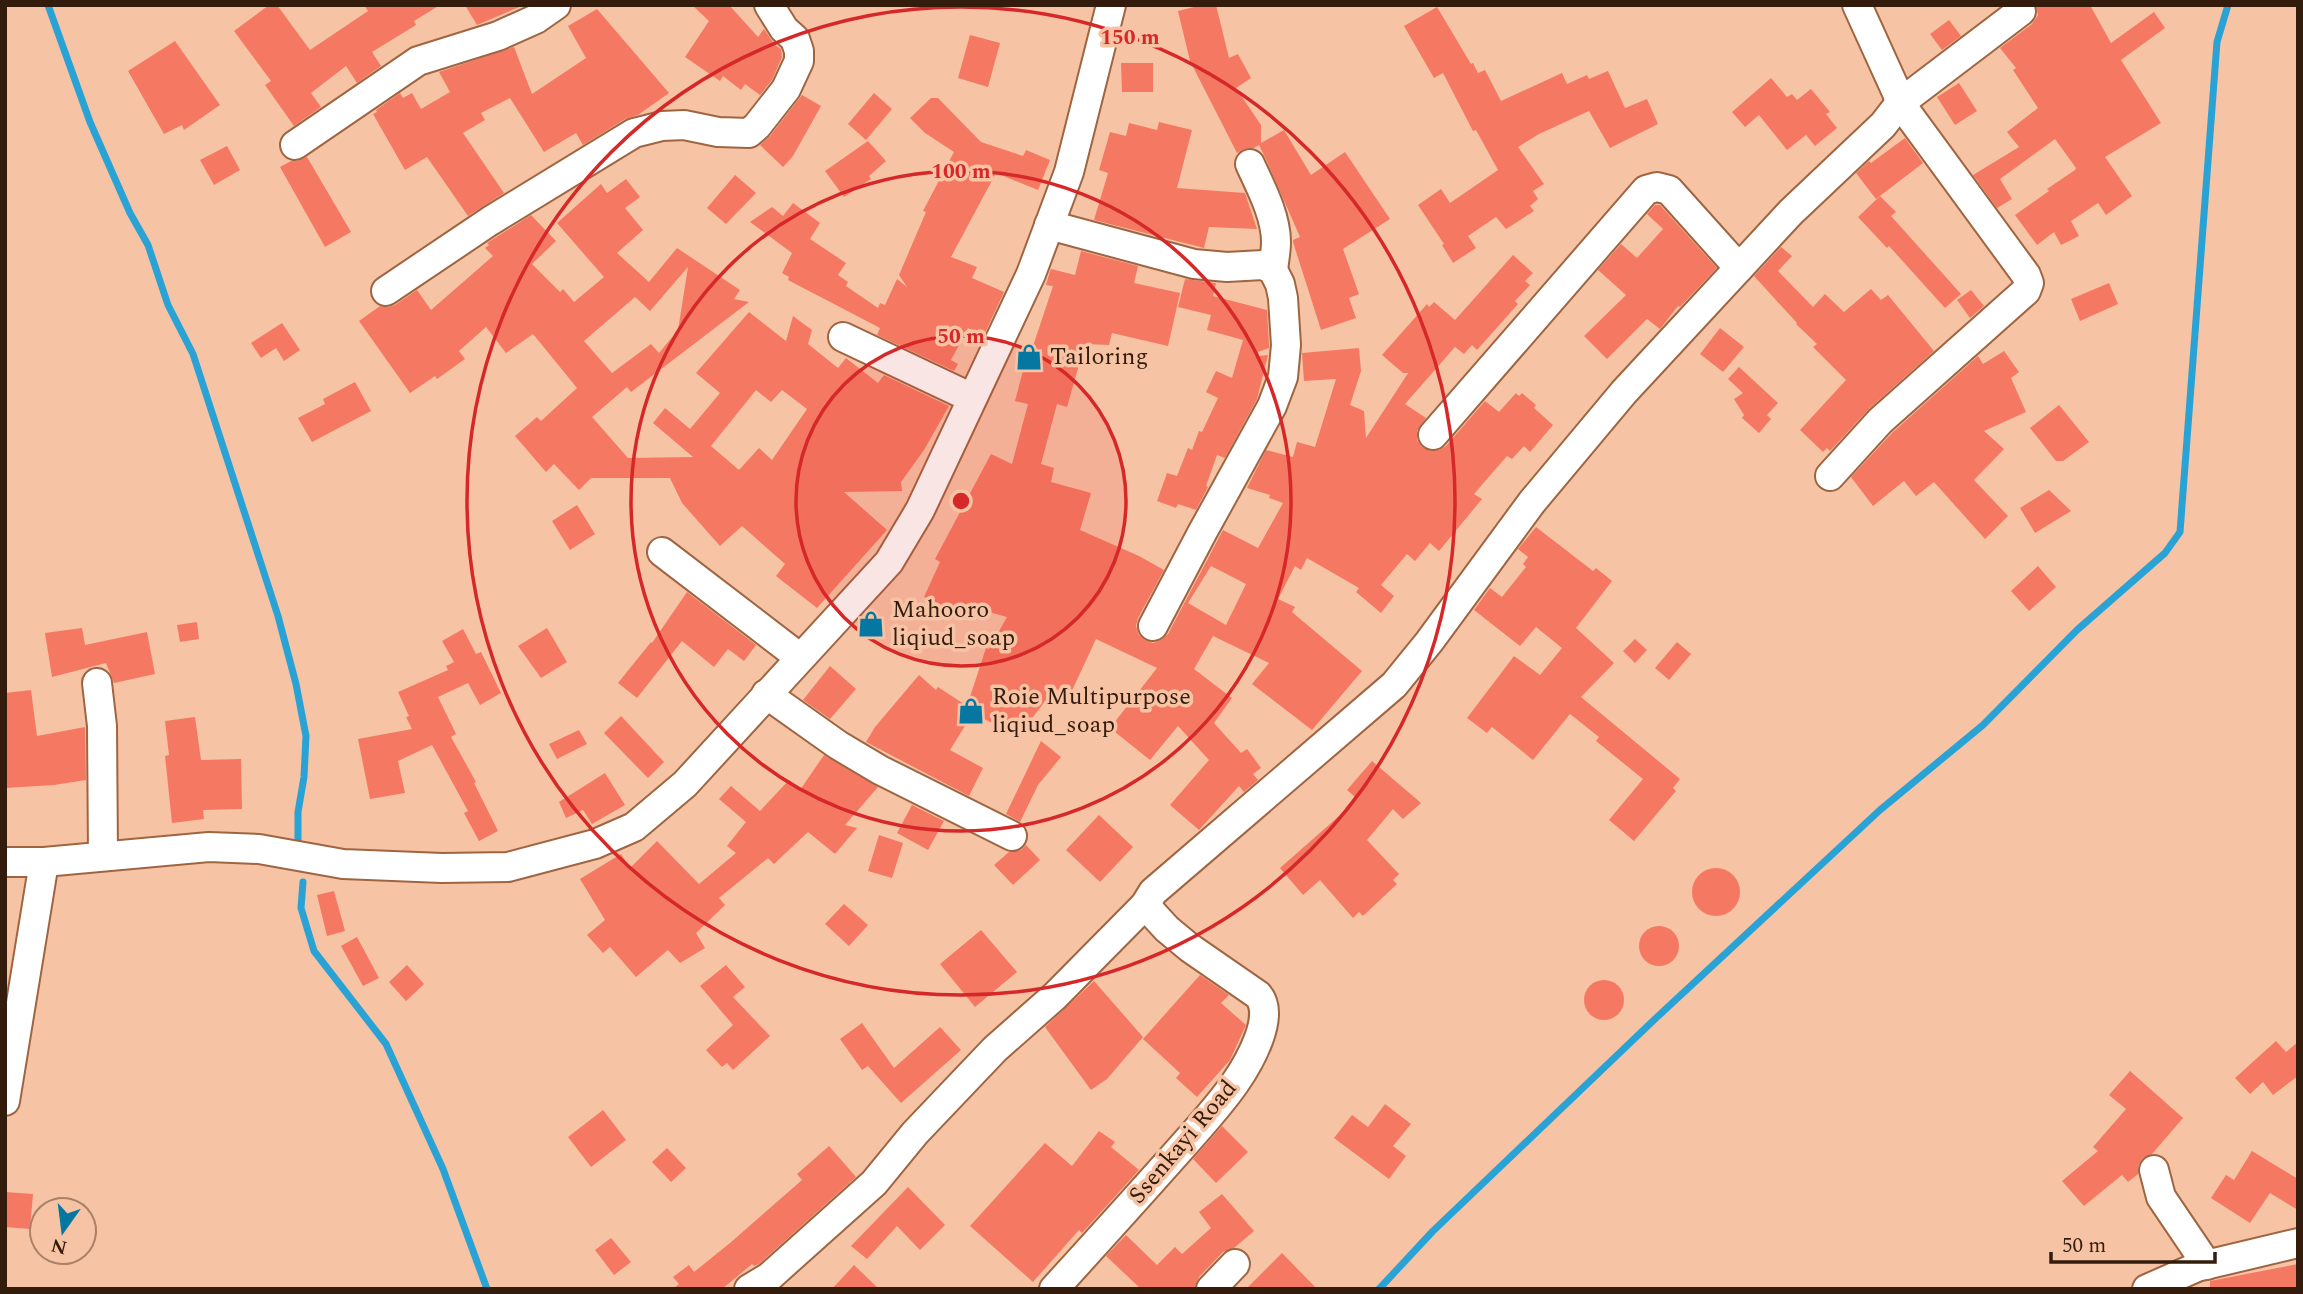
<svg xmlns="http://www.w3.org/2000/svg" width="2303" height="1294" viewBox="0 0 2303 1294" font-family="Spectral,serif">
<style>
.lines{fill:none;stroke-linecap:round;stroke-linejoin:round}
.stream{stroke:#29a3d6;stroke-width:7}
.building{fill:#f57962;fill-rule:evenodd}
.minor-casing{stroke:#9f6541;stroke-width:32}
.minor{stroke:#fff;stroke-width:28}
.ring{fill:none;stroke:#d62828;stroke-width:3.5}
.labels{text-anchor:middle;dominant-baseline:central;stroke-width:7;stroke-linejoin:round;paint-order:stroke}
.poi-label{font-size:24px;fill:#331c0c;stroke:#f7c3a5;text-anchor:start}
.street-label{font-size:24px;fill:#331c0c;stroke:#f7c3a5}
.centre{fill:#d62828;stroke:#f7c3a5;stroke-width:3.5}
.ring-label{font-size:21px;text-anchor:middle;font-weight:bold;fill:#d62828;stroke:#f7c3a5;stroke-width:7;stroke-linejoin:round;paint-order:stroke}
</style>
<rect width="100%" height="100%" fill="#f7c3a5"/>
<g class="lines">
<g class="stream">
<path d="M48,5L90,122L130,213L148,245L168,305L193,354L278,616L296,684L306,736L304,777L298,812V845"/>
<path d="M303,882L301,908L314,951L386,1044L443,1169L487,1289"/>
<path d="M1379,1289L1433,1231L1655,1019L1880,810L1983,725L2077,630L2165,553L2180,532L2217,42L2228,5"/>
</g>
</g>
<g class="building">
<path d="M269,5H277L310,50L368,11L364,5H440L414,21L416,25L372,52L381,66L357,83L346,66L311,93L321,107L294,126L265,85L271,81L234,31Z"/>
<path d="M465,5H524L477,25Z"/>
<path d="M692,5H729L758,37L764,29L775,45L781,49L782,57L772,80L760,95L745,84L741,90L723,76L720,81L685,57L709,21Z"/>
<path d="M1202,5H1216L1229,58L1238,54L1251,78L1236,88L1261,125V143L1284,130L1311,175L1345,152L1390,219L1343,249L1359,294L1349,298L1356,318L1321,330L1293,242V240L1300,237L1265,157L1259,145L1254,148L1244,149L1237,153L1190,61L1178,11Z"/>
<path d="M2036,5H2090L2111,43L2154,12L2165,28L2121,60L2161,123L2105,157L2132,196L2106,215L2098,203L2071,221L2079,236L2061,245L2054,232L2037,245L2015,215L2049,191L2047,189L2075,170L2076,168L2055,139L2000,179L2012,199L1997,208L1973,175L2019,147L2007,132L2038,108L2013,70L2016,68L2000,48L2032,24L2038,15Z"/>
<path d="M1437,7L1471,64L1473,63L1478,73L1485,70L1501,101L1562,73L1567,84L1587,75L1589,79L1608,71L1625,108L1647,99L1658,124L1610,148L1589,111L1539,134L1518,147L1544,184L1533,191L1538,199L1530,206L1534,211L1506,229L1496,217L1468,236L1476,248L1453,263L1442,245L1444,244L1418,205L1441,189L1450,203L1498,170L1476,130L1473,131L1443,73L1434,78L1404,26Z"/>
<path d="M597,9L669,93L638,115L625,119L583,145L576,133L544,152L510,98L481,113L485,120L463,133L504,193L468,216L427,157L405,170L373,114L377,112L376,110L400,93L403,98L412,93L421,109L450,92L439,72L514,47L532,94L586,58L568,26Z"/>
<path d="M1949,20L1961,36L1942,50L1930,34Z"/>
<path d="M970,35L1000,43L988,87L958,78Z"/>
<path d="M175,41L220,105L184,130L182,125L164,134L128,71Z"/>
<path d="M1121,63H1153V92H1122Z"/>
<path d="M1771,78L1787,97L1792,94L1797,100L1811,89L1830,112L1826,114L1837,128L1815,146L1806,135L1787,150L1759,115L1745,127L1732,112Z"/>
<path d="M1959,83L1977,111L1955,125L1937,97Z"/>
<path d="M874,93L892,109L866,140L848,124Z"/>
<path d="M802,95L821,106L793,156L783,167L760,145L770,136Z"/>
<path d="M931,98H938L981,142L1023,156L1026,150L1050,160L1038,190L996,173L951,257L977,267L972,278L1004,292L984,335L968,328L951,360L958,364L954,371L877,335L880,328L788,280L789,277L782,273L792,253L750,222L772,207L783,216L793,203L820,223L810,239L846,263L838,275L848,282L846,286L878,308L880,303L885,305L897,279L907,287L899,275L926,212L923,211L954,152L925,133L910,118Z"/>
<path d="M1159,122L1192,130L1177,188L1245,193L1257,229L1209,227L1204,248L1094,220L1108,173L1099,170L1110,132L1126,136L1129,123L1157,130Z"/>
<path d="M1905,138L1923,163L1876,199L1856,173L1869,161L1871,163Z"/>
<path d="M868,141L886,161L869,176L871,179L844,197L825,171Z"/>
<path d="M227,146L240,170L214,185L200,160Z"/>
<path d="M307,157L351,232L325,247L280,167L291,161H297Z"/>
<path d="M735,175L756,193L726,224L707,208Z"/>
<path d="M626,179L640,197L625,208L643,230L617,253L649,282L677,248L740,290L734,299L749,302L631,392L627,387L592,417L628,458L693,457L653,423L665,408L690,429L720,393L696,373L749,312L786,341L793,316L812,330L808,344L838,368L846,358L878,383L884,375L949,406L924,450L901,482L902,491L844,492L887,530L817,608L776,576L785,564L742,526L720,546L682,503L670,478H591L579,490L554,464L546,472L515,436L537,417L541,421L577,388L533,334L506,353L486,327L459,351L465,359L437,379L435,376L410,393L359,321L380,306L388,307L395,305L417,290L431,310L493,256L485,248L489,245L487,243L531,215L556,241L532,264L560,292L563,289L574,302L604,277L557,223L601,184L607,193ZM688,267L678,330L659,353L651,344L612,373L584,341L635,297L650,311ZM756,390L771,402L782,390L807,409L772,460L759,448L739,470L711,446Z"/>
<path d="M1880,196L1896,212L1891,216L1961,294L1945,308L1889,246L1887,248L1858,217Z"/>
<path d="M1655,205H1660L1717,268L1680,307L1678,306L1660,329L1647,319L1607,359L1584,336L1626,295L1598,270L1621,244L1637,258L1663,229L1647,214Z"/>
<path d="M1781,247L1792,256L1778,271L1813,307L1825,294L1844,312L1871,289L1881,300L1888,295L1934,351L1869,409L1830,451L1827,448L1823,452L1800,430L1846,380L1813,347L1817,344L1796,324L1797,323L1754,276Z"/>
<path d="M1081,251L1138,266L1134,283L1180,293L1168,346L1112,333L1109,345L1085,344L1067,407L1057,404L1041,464L1054,468L1051,482L1091,493L1080,530L1139,556L1164,570L1138,618L1136,626L1139,635L1145,640L1153,643L1161,640L1168,634L1223,530L1258,548L1283,503L1269,498L1270,495L1247,488L1266,450L1293,457L1297,442L1315,447L1336,379L1304,381L1302,353L1359,348L1361,371L1350,405L1364,411L1366,438L1408,373H1403L1382,355L1427,304L1429,307L1434,302L1455,320L1513,255L1533,273L1525,281L1530,285L1515,301L1518,304L1477,350L1472,345L1464,354L1455,347L1405,404L1426,418L1417,431V440L1422,447L1431,451L1439,450L1446,446L1485,401L1499,412L1516,393L1519,396L1522,393L1536,405L1534,408L1553,425L1530,452L1524,446L1512,459L1507,456L1474,494L1482,499L1439,551L1430,543L1415,561L1407,554L1381,585L1394,596L1381,613L1356,592L1359,588L1307,558L1301,570L1295,566L1278,599L1295,607L1292,612L1362,671L1312,730L1252,684L1269,663L1213,636L1194,669L1232,698L1214,723L1241,753L1247,749L1261,768L1253,774L1258,780L1244,792L1239,786L1199,830L1170,805L1209,760L1178,726L1150,760L1110,728L1157,668L1096,639L1069,697L1055,688L1018,737L973,713L950,750L983,768L969,796L866,742L875,727L919,675L936,690L938,687L967,706L986,648L989,649L1007,617L957,603L953,610L924,597L940,562L935,559L991,454L1012,464L1028,404L1015,401L1029,348L1032,349L1053,286L1046,285L1050,271L1051,269L1075,275ZM1211,566L1246,584L1226,625L1188,603Z"/>
<path d="M1185,279L1216,283L1213,296L1267,310L1269,345V348L1258,352L1259,356L1268,355L1257,399L1225,458L1217,455L1206,486L1208,487L1196,510L1178,504L1176,508L1157,501L1167,473L1177,476L1188,448L1192,450L1199,431L1202,432L1218,398L1206,392L1216,371L1232,378L1243,340L1207,330L1211,315L1178,307Z"/>
<path d="M2109,283L2118,304L2080,321L2071,299Z"/>
<path d="M1971,290L1984,306L1970,318L1957,300Z"/>
<path d="M282,323L300,350L284,361L276,348L261,358L251,343Z"/>
<path d="M1720,328L1744,347L1723,372L1700,354Z"/>
<path d="M2004,351L2019,372L2011,378L2026,412L1984,431L2004,449L1974,480L2008,516L1985,539L1934,482L1916,496L1904,481L1873,506L1851,477L1892,433L1978,356L1983,364Z"/>
<path d="M1739,367L1778,403L1767,415L1771,419L1759,433L1742,418L1744,415L1734,399L1743,393L1728,379Z"/>
<path d="M355,382L371,411L312,442L298,418L325,404L323,399Z"/>
<path d="M2059,405L2089,442L2063,461H2056L2030,428Z"/>
<path d="M2049,490L2071,511L2035,533L2020,508Z"/>
<path d="M577,505L595,534L570,550L552,521Z"/>
<path d="M1536,527L1593,571L1596,568L1612,581L1576,628L1614,663L1581,697L1680,779L1673,788L1676,791L1634,841L1609,820L1643,779L1596,741L1599,737L1570,714L1533,760L1492,727L1487,733L1467,718L1514,656L1540,675L1562,648L1536,627L1520,646L1474,610L1490,588L1502,597L1526,567L1523,564L1528,557L1518,549Z"/>
<path d="M2038,566L2056,587L2029,611L2011,591Z"/>
<path d="M687,592L756,645L744,661L728,649L714,667L682,641L637,698L618,683L651,642L652,643Z"/>
<path d="M197,622L199,639L180,642L177,625Z"/>
<path d="M82,628L85,645L147,632L155,674L114,683L106,663L52,677L45,633Z"/>
<path d="M547,628L567,662L541,678L518,646Z"/>
<path d="M463,629L476,654L481,652L501,693L480,705L468,683L438,697L456,734L451,737L476,782L474,783L498,831L479,841L464,813L468,811L432,745L398,761L405,793L370,799L358,739L412,729L406,717L409,716L398,692L448,670L446,666L454,662L442,641Z"/>
<path d="M1635,639L1647,650L1635,663L1623,651Z"/>
<path d="M1677,642L1691,654L1669,680L1655,668Z"/>
<path d="M830,666L856,689L830,719L803,700Z"/>
<path d="M31,690L37,736L85,727L86,780L54,785L5,788V693Z"/>
<path d="M621,716L664,762L648,778L604,733Z"/>
<path d="M195,717L201,760L241,759L242,809L203,810L204,819L172,823L165,756L169,755L165,721Z"/>
<path d="M579,730L587,744L557,759L549,744Z"/>
<path d="M1041,741L1061,757L1038,785L1020,822L1006,814Z"/>
<path d="M824,755L878,787L845,825L857,828L835,854L808,832L774,864L768,858L719,898L725,905L696,933L705,948L680,963L668,950L636,977L610,947L603,953L587,935L605,920L580,879L621,854L630,868L657,841L699,884L736,853L727,846L746,822L719,799L731,786L760,811L789,780L800,790Z"/>
<path d="M1372,761L1421,803L1403,819L1393,809L1367,840L1399,874L1393,880L1397,884L1363,916L1359,912L1353,918L1320,880L1303,895L1280,868L1347,809L1345,808L1355,797L1347,790Z"/>
<path d="M605,773L625,805L592,824L583,810L566,818L559,802Z"/>
<path d="M912,805L944,821L928,850L897,833Z"/>
<path d="M1099,815L1133,847L1100,882L1066,850Z"/>
<path d="M879,835L903,843L892,878L868,871Z"/>
<path d="M1026,845L1040,860L1013,885L994,865L1009,852L1021,850Z"/>
<circle cx="1716" cy="892" r="24"/>
<path d="M334,891L345,931L327,936L317,895Z"/>
<path d="M844,904L868,925L849,946L825,924Z"/>
<circle cx="1659" cy="946" r="20"/>
<path d="M981,930L1017,972L975,1007L940,964Z"/>
<path d="M357,937L379,978L363,986L341,946Z"/>
<path d="M407,965L424,984L406,1001L389,982Z"/>
<path d="M726,965L745,987L733,997L770,1036L733,1070L727,1063L722,1067L706,1050L733,1025L700,986Z"/>
<path d="M1200,975L1229,995L1221,1003L1246,1025L1230,1060L1197,1097L1176,1078L1180,1073L1143,1039Z"/>
<circle cx="1604" cy="1000" r="20"/>
<path d="M1094,981L1143,1037L1107,1079L1091,1090L1045,1027Z"/>
<path d="M862,1023L894,1068L940,1027L961,1050L901,1103L868,1066L862,1070L840,1039Z"/>
<path d="M2276,1041L2286,1052L2298,1042V1076L2273,1095L2263,1082L2250,1094L2235,1078Z"/>
<path d="M2130,1071L2183,1118L2152,1154L2142,1159L2138,1166V1174L2128,1182L2122,1175L2084,1206L2062,1181L2098,1151L2093,1147L2126,1109L2109,1095Z"/>
<path d="M1385,1104L1411,1124L1393,1146L1406,1156L1389,1179L1334,1138L1352,1115L1368,1127Z"/>
<path d="M603,1110L626,1140L591,1167L568,1137Z"/>
<path d="M1222,1126L1248,1152L1216,1183L1193,1159Z"/>
<path d="M1099,1131L1115,1142L1111,1147L1139,1170L1082,1233L1079,1230L1033,1282L970,1226L1045,1143L1072,1166Z"/>
<path d="M829,1146L856,1177L759,1264L754,1266L752,1264L722,1289H673L679,1284L673,1277L689,1265L694,1272L730,1243L802,1180L797,1174Z"/>
<path d="M667,1148L686,1168L671,1182L652,1162Z"/>
<path d="M2252,1151L2298,1179V1210L2270,1193L2250,1223L2211,1198L2226,1175L2234,1180Z"/>
<path d="M908,1187L945,1225L920,1250L897,1226L867,1259L851,1246Z"/>
<path d="M5,1192L33,1194L30,1229L5,1227Z"/>
<path d="M1222,1194L1254,1231L1234,1248L1223,1252L1199,1277L1194,1289H1141L1106,1256L1126,1235L1157,1265L1175,1247L1182,1254L1211,1228L1199,1212Z"/>
<path d="M611,1238L631,1262L614,1275L595,1250Z"/>
<path d="M1282,1253L1317,1289H1246Z"/>
<path d="M2298,1264V1289H2210V1281Z"/>
<path d="M854,1265L879,1289H832Z"/>
</g>
<g class="lines">
<g class="minor-casing">
<g id="minor">
<path d="M295,145L418,61L498,36L536,19L556,5"/>
<path d="M1250,164C1261,188 1276,216 1276,242C1276,251 1274,261 1273,270"/>
<path d="M1049,225L1194,264L1227,267L1263,265L1273,270L1280,284L1283,298L1286,345L1283,377L1272,406L1202,533L1153,626"/>
<path d="M386,291L490,221L634,133L662,126L684,125L718,132L749,133L757,126L786,89L799,61V51L795,39L784,29L769,5"/>
<path d="M843,337L972,398"/>
<path d="M1433,435L1646,190L1657,187L1669,190L1739,268"/>
<path d="M1830,476L1880,421L2026,291L2029,283L2026,275L1900,103L2021,11"/>
<path d="M662,552L799,657"/>
<path d="M97,683L102,726L103,855"/>
<path d="M766,694L838,745L880,770L1012,836"/>
<path d="M5,862H44L209,847L259,849L343,864L442,868L508,867L595,844L634,827L685,784L889,562L920,510L1031,274L1069,172L1111,5"/>
<path d="M5,1101L44,862"/>
<path d="M2154,1170L2161,1197L2207,1265"/>
<path d="M749,1289L769,1277L874,1183L915,1133L995,1049L1055,996L1145,905L1153,892L1394,685L1429,642L1532,502L1624,392L1791,212L1883,125L1900,103L1897,93L1857,5"/>
<path d="M1054,1289C1094,1245 1134,1201 1173,1157C1194,1133 1217,1109 1235,1083C1249,1063 1276,1016 1258,995L1190,948L1167,929L1145,905"/>
<path d="M1211,1289L1235,1264"/>
<path d="M2147,1289L2197,1267L2298,1243"/>
</g>
</g>
<use href="#minor" class="minor"/>
</g>
<circle cx="961" cy="501" r="165" fill="#d62828" fill-opacity=".12"/>
<g class="ring">
<circle cx="961" cy="501" r="165"/>
<circle cx="961" cy="501" r="330"/>
<circle cx="961" cy="501" r="494"/>
</g>
<defs>
<g id="shop-bare" transform="scale(2.1)"><path d="M-5-2.5h2.3a2.7 3.5 0 0 1 5.4 0H5L5.5 6h-11ZM-1.5-2.5h3a1.5 2.3 0 0 0-3 0Z" fill="#0677a1" stroke="#f7c3a5" stroke-width="2.5" paint-order="stroke"/></g>
</defs>
<g fill-rule="evenodd">
<use href="#shop-bare" x="1029" y="357"/>
<use href="#shop-bare" x="871" y="624"/>
<use href="#shop-bare" x="971" y="711"/>
</g>
<g class="labels">
<g class="poi-label">
<text x="1050" y="357">Tailoring</text>
<text x="892" y="610">Mahooro<tspan x="892" dy="28">liqiud_soap</tspan></text>
<text x="992" y="697">Roie Multipurpose<tspan x="992" dy="28">liqiud_soap</tspan></text>
</g>
<g class="street-label">
<text transform="translate(1183 1142) rotate(-50)">Ssenkayi Road</text>
</g>
</g>
<circle cx="961" cy="501" r="10" class="centre"/>
<g class="ring-label">
<text x="1130" y="44">150 m</text>
<text x="961" y="178">100 m</text>
<text x="961" y="343">50 m</text>
</g>
<rect width="2303" height="1294" fill="none" stroke="#331c0c" stroke-width="14"/>
<g transform="translate(63 1231) rotate(194)"><circle r="33" fill="#f7c3a5" stroke="#a98068" stroke-width="2"/>
<path d="M0-5L12 26L0 18L-12 26Z" fill="#0677a1"/>
<text y="-10" font-size="19" font-weight="bold" text-anchor="middle" fill="#331c0c">N</text>
</g>
<path d="M2051 1252v10h164v-10" fill="none" stroke="#331c0c" stroke-width="3.5"/>
<text x="2062" y="1252" font-size="21" fill="#331c0c" stroke="#f7c3a5" stroke-width="5" paint-order="stroke">50 m</text>
</svg>
